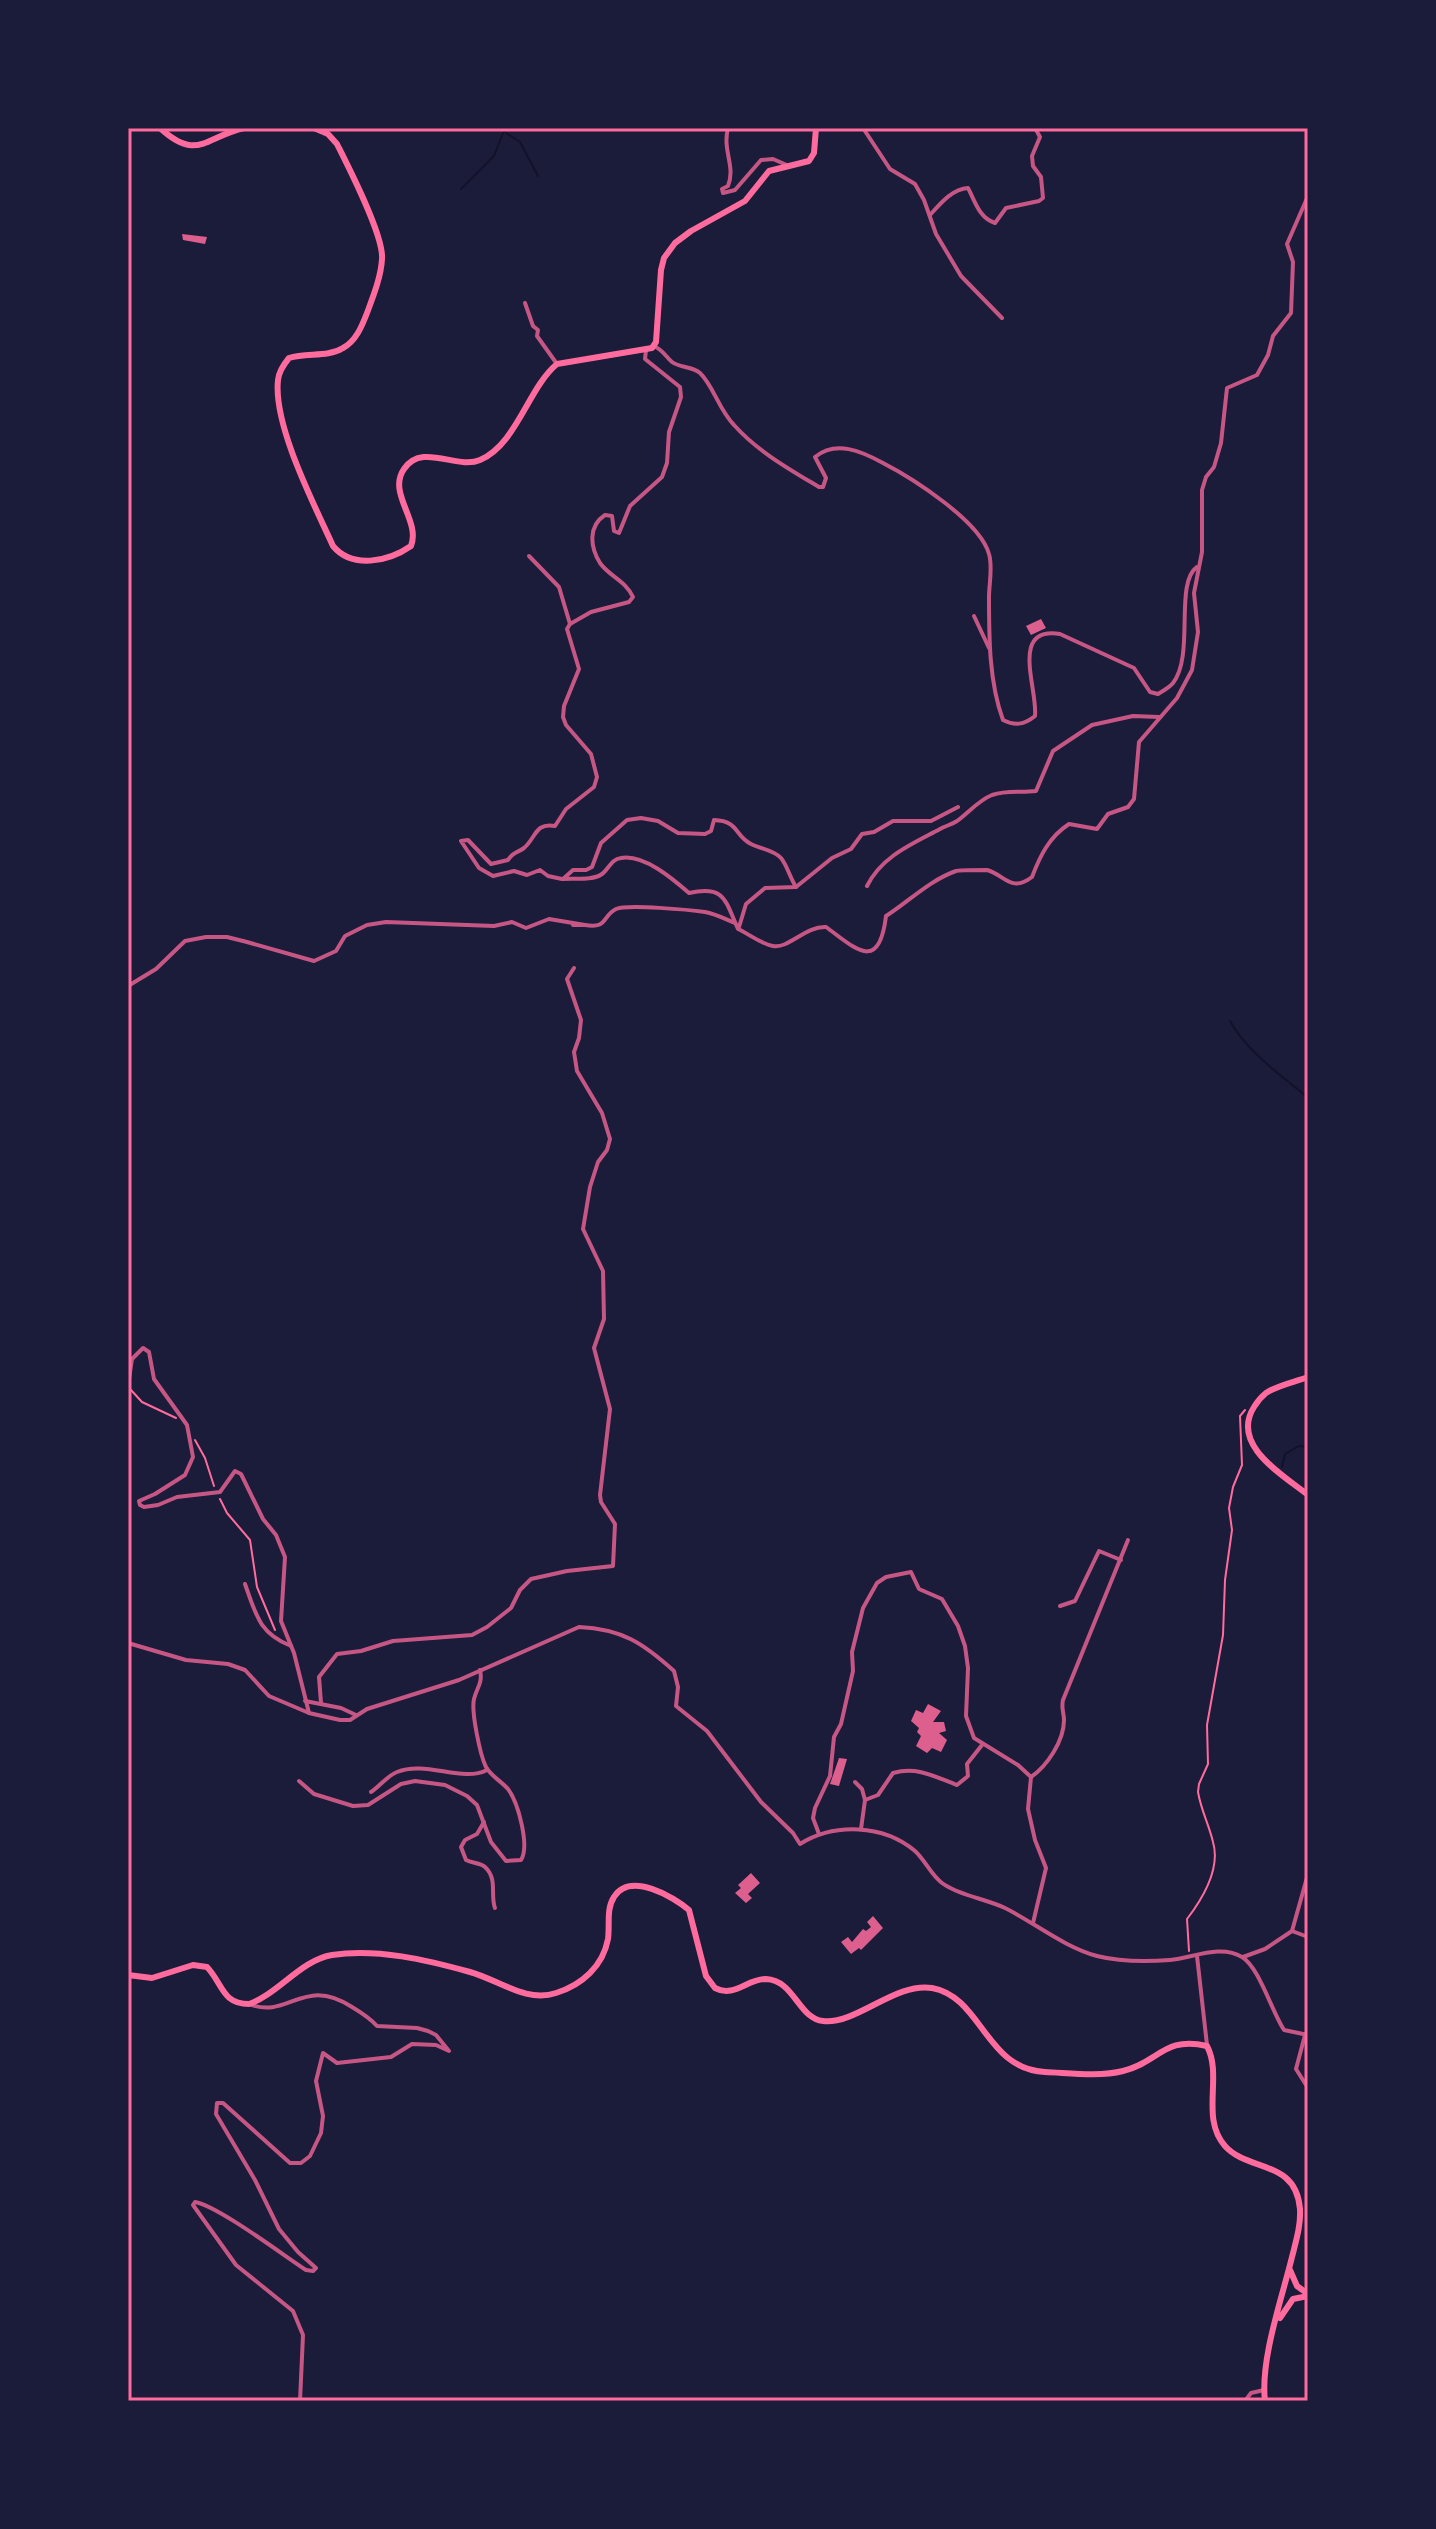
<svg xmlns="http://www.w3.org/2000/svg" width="1436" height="2529" viewBox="0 0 1436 2529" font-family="Rubik,sans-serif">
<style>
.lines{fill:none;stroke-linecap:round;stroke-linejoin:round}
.stream{stroke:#12122b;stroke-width:2}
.building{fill:#dd5f8e}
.path{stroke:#ff6b9d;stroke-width:2}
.minor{stroke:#c65784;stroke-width:4}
.trunk{stroke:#ff6b9d;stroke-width:6}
.neatline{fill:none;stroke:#ff6b9d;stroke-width:3}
</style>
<rect width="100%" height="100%" fill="#1b1b3a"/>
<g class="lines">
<g class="stream">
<path d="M506,133L520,142L538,176"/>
<path d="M461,189L494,156L505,128"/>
<path d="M1230,1021C1248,1053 1280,1074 1308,1098"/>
<path d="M1282,1467L1285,1454L1299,1446L1308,1447"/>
</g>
</g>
<g class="building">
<path d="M182,234L207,237L205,244L183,240Z"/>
<path d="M1041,619L1046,628L1031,635L1026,626Z"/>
<path d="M928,1704L941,1711L933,1722H944L946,1731L939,1733L947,1740L941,1752L932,1748L927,1753L916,1746L921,1736L917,1732L919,1728L911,1721L916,1710L923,1713Z"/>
<path d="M839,1758L847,1759L839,1786L830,1784Z"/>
<path d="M751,1873L760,1883L748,1894L752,1898L746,1903L735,1893L741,1888L738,1885Z"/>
<path d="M873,1916L883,1928L861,1950L859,1948L851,1954L841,1942L848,1937L852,1942L863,1929L866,1931L871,1927L867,1922Z"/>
</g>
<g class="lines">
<g class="path">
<path d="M131,1390L142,1402L176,1418"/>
<path d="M195,1440L205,1458L214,1486"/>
<path d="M220,1499L227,1513L250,1540L257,1587L275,1630"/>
<path d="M1189,1951L1187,1919C1203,1898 1221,1869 1213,1842C1209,1825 1201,1810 1198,1792L1199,1784L1208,1764L1207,1725L1223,1635L1225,1580L1232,1530L1229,1508L1233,1487L1242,1465L1240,1416L1245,1410"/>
</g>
<g class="minor">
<path d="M728,128C722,151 736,166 728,186L722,189L723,193L735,190L761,160L773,159L789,166"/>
<path d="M863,128L890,169L915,184L924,200L936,234L961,276L1002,318"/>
<path d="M930,215C940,204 952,189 968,188C975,201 979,218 995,223L1006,208L1039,201L1043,198L1041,177L1033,166L1032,156L1040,137L1035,128"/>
<path d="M525,303L533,326L538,330L537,336L557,364"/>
<path d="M654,346C663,350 665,356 672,362C680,368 692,366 700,373C713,385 719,410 734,425C757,451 789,469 819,487H823L826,478L815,457C836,440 861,451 883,463C912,478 980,521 989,554C993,567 989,584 989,597C989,637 989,682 1003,720C1015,726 1024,725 1035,716C1038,689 1009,626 1060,634L1134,668L1150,692L1158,694C1163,691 1170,687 1173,683C1195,655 1174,583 1197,567"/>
<path d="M529,556L559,587L570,624"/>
<path d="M974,616L989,648"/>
<path d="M562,879L548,876L540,870L527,875L514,871L493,876L479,868L461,841L468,840L491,864L508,860C513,852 517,853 524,848C536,838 535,822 555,826L566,809L594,787L597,777L591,754L566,725L563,717L564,706L579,669L567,629L570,624L591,612L629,602L633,597C626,581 609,576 600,563C590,547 588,526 605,515L612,516L614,531L619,533L630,506L662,477L667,463L669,432L681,397L680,387L645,359L646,350"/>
<path d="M867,886C882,856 912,844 940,829C945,826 951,825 957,821C968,813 979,800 992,795C1007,790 1021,793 1036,791L1053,751L1092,725L1133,716L1159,717"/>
<path d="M796,887C790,878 787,865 781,858C774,850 761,849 751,844C734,835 739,821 714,820L711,831L705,834L678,833L658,821L641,818L627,820L601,843L592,867L586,870H573L563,879C575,878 592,881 602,874C609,869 611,859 621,858C644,854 673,879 689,893C725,885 725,900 738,929C749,934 761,944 773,946C789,949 805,926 826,927C855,948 879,974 886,916C908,902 930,880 956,871C958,870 984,870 987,870C1005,875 1011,893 1032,877C1040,856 1049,837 1069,824L1097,829L1108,814L1128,807L1134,799L1139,742L1177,698L1192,670L1198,632L1194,593L1202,552V490L1206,477L1214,467L1221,443L1227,388L1257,375L1268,355L1273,336L1291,313L1293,262L1287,244L1308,196"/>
<path d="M585,925C608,929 602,916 616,909C627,904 691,910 705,912C716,914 725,919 735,923"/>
<path d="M739,927L746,904L765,888L796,887L832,858L851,849L862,834L874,832L893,821H931L958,807"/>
<path d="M128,986L156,969L185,941L206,937H227L247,942L314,961L336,951L345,936L367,925L386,922L494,926L512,922L526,928L549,919L585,925H573"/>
<path d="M128,1386L132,1359L143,1348L149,1352L154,1379L187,1425L193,1457L185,1475L155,1494L139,1501L140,1505L144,1507L158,1505L177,1497L220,1492L235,1471L241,1474L263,1519L276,1535L285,1557L281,1621L294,1653L309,1713L340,1720H350L367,1709L459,1680L579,1627C622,1629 643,1643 674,1671L678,1687L676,1706L707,1731L761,1802L793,1833L800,1844C834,1823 883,1824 915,1851C925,1860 931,1875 942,1883C958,1895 986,1899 1005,1908C1035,1923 1064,1947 1097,1956C1121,1962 1145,1962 1170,1960C1193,1958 1220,1944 1242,1957C1259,1967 1272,2012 1284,2030L1308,2035"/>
<path d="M245,1584C256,1615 259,1633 291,1646"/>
<path d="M1060,1606L1075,1601L1099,1551L1121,1560"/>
<path d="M128,1643L186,1660L228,1664L245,1670L269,1696L309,1713"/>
<path d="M305,1701L341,1708L356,1715"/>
<path d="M321,1703L319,1677L337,1654L361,1651L393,1641L472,1635L487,1627L511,1608L520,1590L531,1579L567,1571L613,1566L615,1524L601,1502L600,1495L610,1409L594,1348L604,1319L603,1271L583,1229L590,1187L598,1162L607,1150L610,1139L602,1113L577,1071L574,1052L579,1038L581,1020L567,979L574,968"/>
<path d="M1031,1777C1047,1766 1064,1741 1064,1720C1064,1713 1061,1708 1063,1700L1128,1540"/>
<path d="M299,1781L314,1794L353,1806L368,1805L401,1784L415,1781L445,1785L467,1796L477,1805L491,1842L506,1861L521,1860C530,1846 518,1802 508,1789C501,1781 491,1776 486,1767C480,1755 471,1711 474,1699C477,1687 483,1683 480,1670"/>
<path d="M855,1782L862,1789L865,1800"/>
<path d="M371,1792C380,1786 387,1776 397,1772C426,1760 462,1783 487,1770"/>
<path d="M484,1822L477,1834L465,1840L461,1847L466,1860C472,1863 481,1863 485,1867C498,1879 490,1895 495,1908"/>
<path d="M861,1829L865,1800L878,1795L893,1773C918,1766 935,1777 957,1785L968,1776L967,1764L982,1745"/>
<path d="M819,1834L813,1818L815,1808L830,1776L834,1737L841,1724L853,1671L852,1652L863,1608L877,1583L886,1577L911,1572L919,1589L942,1599L958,1626L965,1646L968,1668L966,1716L974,1738L1018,1765L1031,1777L1028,1809L1035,1840L1046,1868L1033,1923"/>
<path d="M1292,1931L1308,1937"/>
<path d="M1197,1956L1207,2045"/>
<path d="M1243,1957L1265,1949L1292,1931L1308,1874"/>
<path d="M249,2004C289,2020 303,1975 352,2007C362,2013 370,2018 377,2026L417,2028L428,2031L436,2035L449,2051L436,2045L412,2044L391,2057L337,2063L323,2053L316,2081L323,2116L321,2133L310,2156L301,2163H290L223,2103H217L216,2114L255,2180L279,2229L298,2252L316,2268L313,2271L306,2270C283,2255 218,2206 195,2202L193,2205L236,2265L293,2311L303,2335L300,2401"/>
<path d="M1305,2035L1296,2069L1308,2088"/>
<path d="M1245,2401L1251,2393L1264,2390"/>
</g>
<g class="trunk">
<path d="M160,128C197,162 205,137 244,128"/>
<path d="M314,128L328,134L337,144C349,168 384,236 382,259C381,277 373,297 367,313C362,326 356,341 343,348C327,358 307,352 289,358C284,364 279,371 278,380C273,425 314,504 333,546C352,569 388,562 411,546C421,521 387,493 404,469C422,442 457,470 480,460C517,444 528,388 557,364L652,348L656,342L661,270L664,258L675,243L691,231L745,201L769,171L809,161L814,153L816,128"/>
<path d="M1308,1377C1295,1382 1278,1385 1266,1393C1261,1397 1257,1402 1254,1407C1230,1445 1283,1475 1308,1495"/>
<path d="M128,1975L152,1978L193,1965L207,1967C223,1984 222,2004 249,2004C278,1994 301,1960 332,1955C377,1948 427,1960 470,1972C499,1980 526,2003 556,1993C582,1985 603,1966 608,1939C610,1925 606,1909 614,1897C630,1871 674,1897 689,1910L706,1976L715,1988C734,1998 747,1979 766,1979C794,1980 799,2019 823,2021C856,2025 895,1982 932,1988C982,1997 985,2069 1045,2072C1070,2073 1099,2077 1123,2071C1160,2062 1163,2036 1207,2046C1223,2076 1200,2118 1225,2146C1248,2172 1296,2159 1300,2209C1301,2225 1296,2241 1292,2257C1282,2298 1260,2360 1265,2401"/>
<path d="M1290,2270L1297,2286L1308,2294"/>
<path d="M1280,2318L1293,2299L1308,2296"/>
</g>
</g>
<rect width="1436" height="2529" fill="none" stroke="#1b1b3a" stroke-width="260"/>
<rect x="130" y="130" width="1176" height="2269" class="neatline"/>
</svg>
